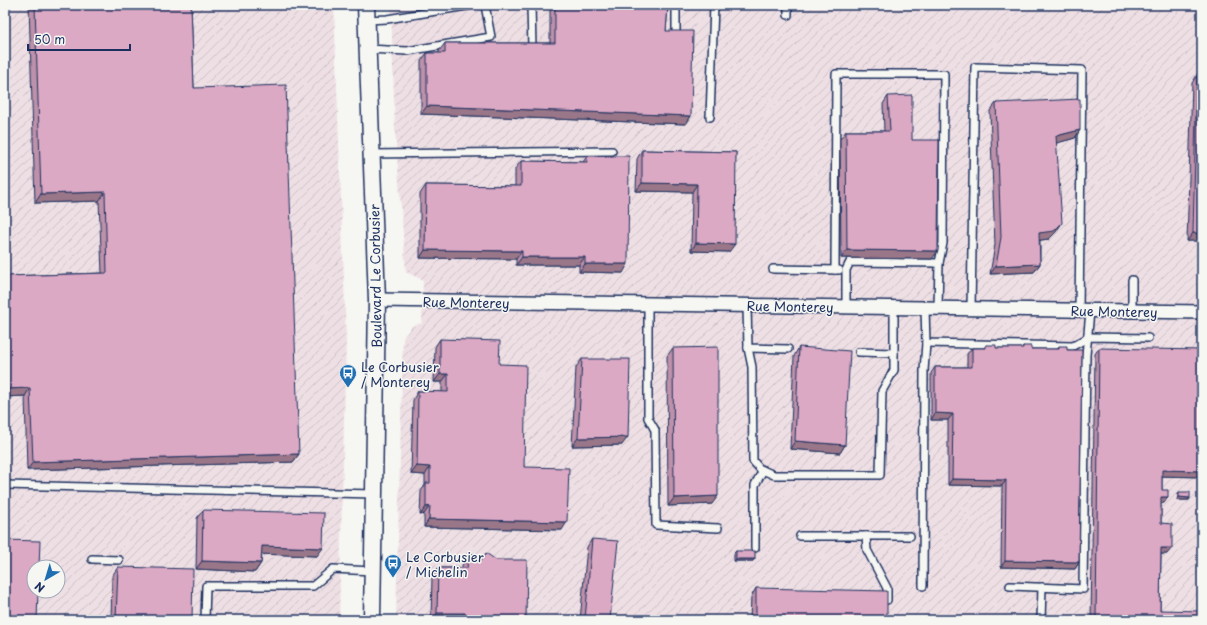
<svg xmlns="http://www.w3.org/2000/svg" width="1207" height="625" viewBox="0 0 1207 625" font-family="'Playpen Sans',sans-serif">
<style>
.industrial{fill:url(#industrial-furrows);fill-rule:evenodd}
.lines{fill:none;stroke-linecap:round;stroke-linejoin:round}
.service-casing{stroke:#1b2f5e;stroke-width:10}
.minor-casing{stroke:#1b2f5e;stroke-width:16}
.tertiary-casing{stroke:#1b2f5e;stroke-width:19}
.service{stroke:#f6f6f2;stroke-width:7}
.minor{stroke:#f6f6f2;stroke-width:13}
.tertiary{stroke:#f6f6f2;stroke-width:16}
.wall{fill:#bd91a9;stroke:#1b2f5e}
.shaded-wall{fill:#9a7689;stroke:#1b2f5e}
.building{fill:#dca9c4;stroke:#1b2f5e}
.labels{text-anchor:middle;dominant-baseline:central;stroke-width:3;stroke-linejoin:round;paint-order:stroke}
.street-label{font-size:13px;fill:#1b2f5e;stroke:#f6f6f2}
.poi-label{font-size:13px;fill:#1b2f5e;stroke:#f6f6f2;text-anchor:start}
</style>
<defs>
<pattern id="industrial-furrows" width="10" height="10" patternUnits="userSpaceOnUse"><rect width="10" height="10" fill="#eedfe4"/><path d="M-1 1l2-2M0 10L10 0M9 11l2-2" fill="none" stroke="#ccc0c6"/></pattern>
</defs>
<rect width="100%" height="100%" fill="#f6f6f2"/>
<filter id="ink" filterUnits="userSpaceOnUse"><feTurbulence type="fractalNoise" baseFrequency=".025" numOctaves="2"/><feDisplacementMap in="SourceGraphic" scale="8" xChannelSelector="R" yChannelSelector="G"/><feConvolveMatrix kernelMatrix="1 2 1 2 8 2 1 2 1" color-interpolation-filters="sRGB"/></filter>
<g filter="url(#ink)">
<g class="industrial">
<path d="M5,5H334L346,338L339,620H5ZM34,567H58V591H34Z"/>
<path d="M391,5H1202V620H396L403,338L412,326L422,323L423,280L406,272L395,130Z"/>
</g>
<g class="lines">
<g class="service-casing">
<g id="service">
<path d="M531,5L532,48"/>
<path d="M788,15V5"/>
<path d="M367,20L387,19L473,5"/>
<path d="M676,36V5"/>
<path d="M368,49L407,51L491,37L485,5"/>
<path d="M710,117L714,5"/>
<path d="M372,154L612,151"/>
<path d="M773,269L839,270"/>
<path d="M835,270L836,74H944L943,243L939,263"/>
<path d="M648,304V418L655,430L656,525L718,528"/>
<path d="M747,306L748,348L788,349"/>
<path d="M846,307V270L850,262L939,263L938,308"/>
<path d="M925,308L926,343L1073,346L1089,337L1148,338"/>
<path d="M971,309L975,67L1082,70L1079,310"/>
<path d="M1132,311V280"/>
<path d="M748,348L752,367L753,461L760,469L774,475H880L882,391L894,370V353"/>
<path d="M859,352L894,353V308"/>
<path d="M5,485L374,494"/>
<path d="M800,536H866L867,550L887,588V600"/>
<path d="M866,536H910"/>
<path d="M755,548V485L763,470"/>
<path d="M92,559L119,560"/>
<path d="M923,586L924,371L926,343"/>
<path d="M1010,586L1083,589L1086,355L1090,311"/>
<path d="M205,620L206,586H313L333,569L373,571"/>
<path d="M1041,620L1042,587"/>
</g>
</g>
<g class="minor-casing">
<path id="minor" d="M377,300L1202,312"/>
</g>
<g class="tertiary-casing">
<path id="tertiary" d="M366,5L377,300L372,620"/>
</g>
<use href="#service" class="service"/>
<use href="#minor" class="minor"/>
<use href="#tertiary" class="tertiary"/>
</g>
<g class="wall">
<path d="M29,5H191L194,88L299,454L293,462L27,470L25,396L5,397V276L102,273L99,201L35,203Z"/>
<path d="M554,5H668L666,31L691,116L686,124L421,114V61L427,53H439V51L445,43H550V11Z"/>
<path d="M1197,75H1202V241H1187L1192,83Z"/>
<path d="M888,96L912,140L932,259L841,258L840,139L846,131H884L883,104Z"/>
<path d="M996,103L1080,130L1075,138L1056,143V232L1049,239L1040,240V264L1034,272L990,274L995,245L990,111Z"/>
<path d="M642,150L736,152L729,252L691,251L692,192L636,191L637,159Z"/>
<path d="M587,156L623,273L579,272V265H516V259L420,258V194L426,185L515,186V169L521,161L583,162Z"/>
<path d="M440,339L499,364L524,467L562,530L424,527V514L420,515L421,491L425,485V475L411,474L413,400L418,391L442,392V382H434L435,347Z"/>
<path d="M986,345L996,348H1021L1023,346L1031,349H1057L1059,346L1079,562L1075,569L1001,567L1002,486L948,485V420H931V373L935,367H967V354L972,348H984Z"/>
<path d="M799,347L845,445L840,453L790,449L794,356Z"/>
<path d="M673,348L712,504L668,506L667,356Z"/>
<path d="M1099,348L1202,477L1162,476V490L1168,497L1164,503H1161V523L1167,554H1161L1160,610L1201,620H1091L1095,354Z"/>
<path d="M582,359L622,445L572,446L576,367Z"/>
<path d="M1179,492L1190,498L1189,500H1177L1178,494Z"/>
<path d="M203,510L317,556L262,554L261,563L255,572L196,569L197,518Z"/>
<path d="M592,539L610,620H580L587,547Z"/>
<path d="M736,551L753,561H734V553Z"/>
<path d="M471,553L482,559L486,553L526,620H431L432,576L438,568H462V565Z"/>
<path d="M118,567L192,620H111L112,576Z"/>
<path d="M756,588L887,620H750L751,597Z"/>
</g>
<g class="shaded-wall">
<path d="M427,106L691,116L686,124L421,114Z"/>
<path d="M1080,130L1075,138L1050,145L1056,136Z"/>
<path d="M642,183L697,184L692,192L636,191Z"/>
<path d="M105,192L99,201L35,203L41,194Z"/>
<path d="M1062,223L1056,232L1049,239L1034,241L1039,233Z"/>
<path d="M1193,233H1202V241H1187Z"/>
<path d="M696,243L735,244L729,252L691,251Z"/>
<path d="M425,250L522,251L516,259L420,258Z"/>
<path d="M847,250L938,251L932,259L841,258Z"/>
<path d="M522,257H585L579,265H516Z"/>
<path d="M585,264H628L623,273L579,272Z"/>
<path d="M1040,264L1034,272L990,274L996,266Z"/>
<path d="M440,374H448L442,382H434Z"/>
<path d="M30,388L25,396L5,397V389Z"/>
<path d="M935,413L953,414L948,420H931Z"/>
<path d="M628,437L622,445L572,446L578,438Z"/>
<path d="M795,441L845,445L840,453L790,449Z"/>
<path d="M299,454L293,462L27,470L33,462Z"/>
<path d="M417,466L430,467L425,475L411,474Z"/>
<path d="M1162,470L1202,471V477L1158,476Z"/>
<path d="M952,479L1006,480L1002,486L948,485Z"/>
<path d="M718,496L712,504L668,506L674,498Z"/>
<path d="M1161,497H1168L1164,503H1157Z"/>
<path d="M1179,497L1190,498L1189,500H1177Z"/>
<path d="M430,506L424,514L420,515L426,507Z"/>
<path d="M429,519L567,522L562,530L424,527Z"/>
<path d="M262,546L323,548L317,556L256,554Z"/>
<path d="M1161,548H1172L1167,554H1156Z"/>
<path d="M736,559H755L753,561H734Z"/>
<path d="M202,561L261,563L255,572L196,569Z"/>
<path d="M1005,561L1079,562L1075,569L1001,567Z"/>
<path d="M437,613H465L460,620H432Z"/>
</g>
<g class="building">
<path d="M35,5H191L194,88L286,85L299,454L33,462L30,388L5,389V276L107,273L105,192L41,194Z"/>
<path d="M555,5H668L666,31H693L691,116L427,106V53H445V43H555Z"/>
<path d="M1197,75H1202V233H1193Z"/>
<path d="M912,95V140H939L938,251L847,250L846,131H890L888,96Z"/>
<path d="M1080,99V130L1056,136L1062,223L1054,231L1039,233L1040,264L996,266L1001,237L996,103Z"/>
<path d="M642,150L736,152L735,244L696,243L697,184L642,183Z"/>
<path d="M587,156H629L628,264H585V257H522V251L425,250L426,185L521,186V161L587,162Z"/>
<path d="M440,339L500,341L499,364L526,365L524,467L569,468L567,522L429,519L430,506L426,507V483H430V467L417,466L418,391L448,392V374H440Z"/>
<path d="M986,345H996V348H1023V346H1031V349H1059V346H1067V350H1082L1079,562L1005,561L1006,480L952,479L953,414L935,413V367H972V348H986Z"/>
<path d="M718,347V496L674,498L673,348Z"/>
<path d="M799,347L850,351L845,445L795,441Z"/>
<path d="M1099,348L1202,350V471L1162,470V490H1168V497H1161V523L1172,524V548H1161L1160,610L1201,611V620H1096Z"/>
<path d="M582,359H630L628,437L578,438Z"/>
<path d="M1179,492H1190V498L1179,497Z"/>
<path d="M203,510L324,513L323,548L262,546L261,563L202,561Z"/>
<path d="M592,539L618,541L610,620H585Z"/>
<path d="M5,540L40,541L39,567H34V591H38L37,620H5Z"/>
<rect x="736" y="551" width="19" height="8"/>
<path d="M471,553L482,560L486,553L496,560H527L526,620H465V613H437L438,568H467L468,557Z"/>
<path d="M118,567L193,569L192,620H116Z"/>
<path d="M756,588L887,591V620H756Z"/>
</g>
</g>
<defs>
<g id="bus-pin" transform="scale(0.9)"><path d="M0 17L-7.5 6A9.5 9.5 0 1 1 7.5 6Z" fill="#1f6fb2" stroke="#f6f6f2"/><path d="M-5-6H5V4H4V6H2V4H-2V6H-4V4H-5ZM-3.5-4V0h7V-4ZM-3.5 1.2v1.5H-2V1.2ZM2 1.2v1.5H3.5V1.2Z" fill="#fff"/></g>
</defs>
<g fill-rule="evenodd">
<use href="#bus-pin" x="348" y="373"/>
<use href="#bus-pin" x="393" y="563"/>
</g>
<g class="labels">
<g class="street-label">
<text transform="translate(375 276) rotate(-91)">Boulevard Le Corbusier</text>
<text transform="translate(466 302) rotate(1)">Rue Monterey</text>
<text transform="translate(790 306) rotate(1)">Rue Monterey</text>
<text transform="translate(1114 311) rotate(1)">Rue Monterey</text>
</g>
<g class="poi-label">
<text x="361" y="366">Le Corbusier<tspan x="361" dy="15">/ Monterey</tspan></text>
<text x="406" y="556">Le Corbusier<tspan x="406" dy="15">/ Michelin</tspan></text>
</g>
</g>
<rect width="1207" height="625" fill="none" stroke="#f6f6f2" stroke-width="20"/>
<rect x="10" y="10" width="1187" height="605" fill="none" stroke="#1b2f5e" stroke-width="1.5" filter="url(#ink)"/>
<g transform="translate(46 579) rotate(218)"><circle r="19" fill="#f6f6f2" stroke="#9ea6b7"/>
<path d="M0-3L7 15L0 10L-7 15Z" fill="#1f6fb2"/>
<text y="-6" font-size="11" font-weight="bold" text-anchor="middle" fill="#1b2f5e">N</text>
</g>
<path d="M28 44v6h102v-6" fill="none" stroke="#1b2f5e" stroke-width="2"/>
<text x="34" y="44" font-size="12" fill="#1b2f5e" stroke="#f6f6f2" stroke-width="3" paint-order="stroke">50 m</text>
</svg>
